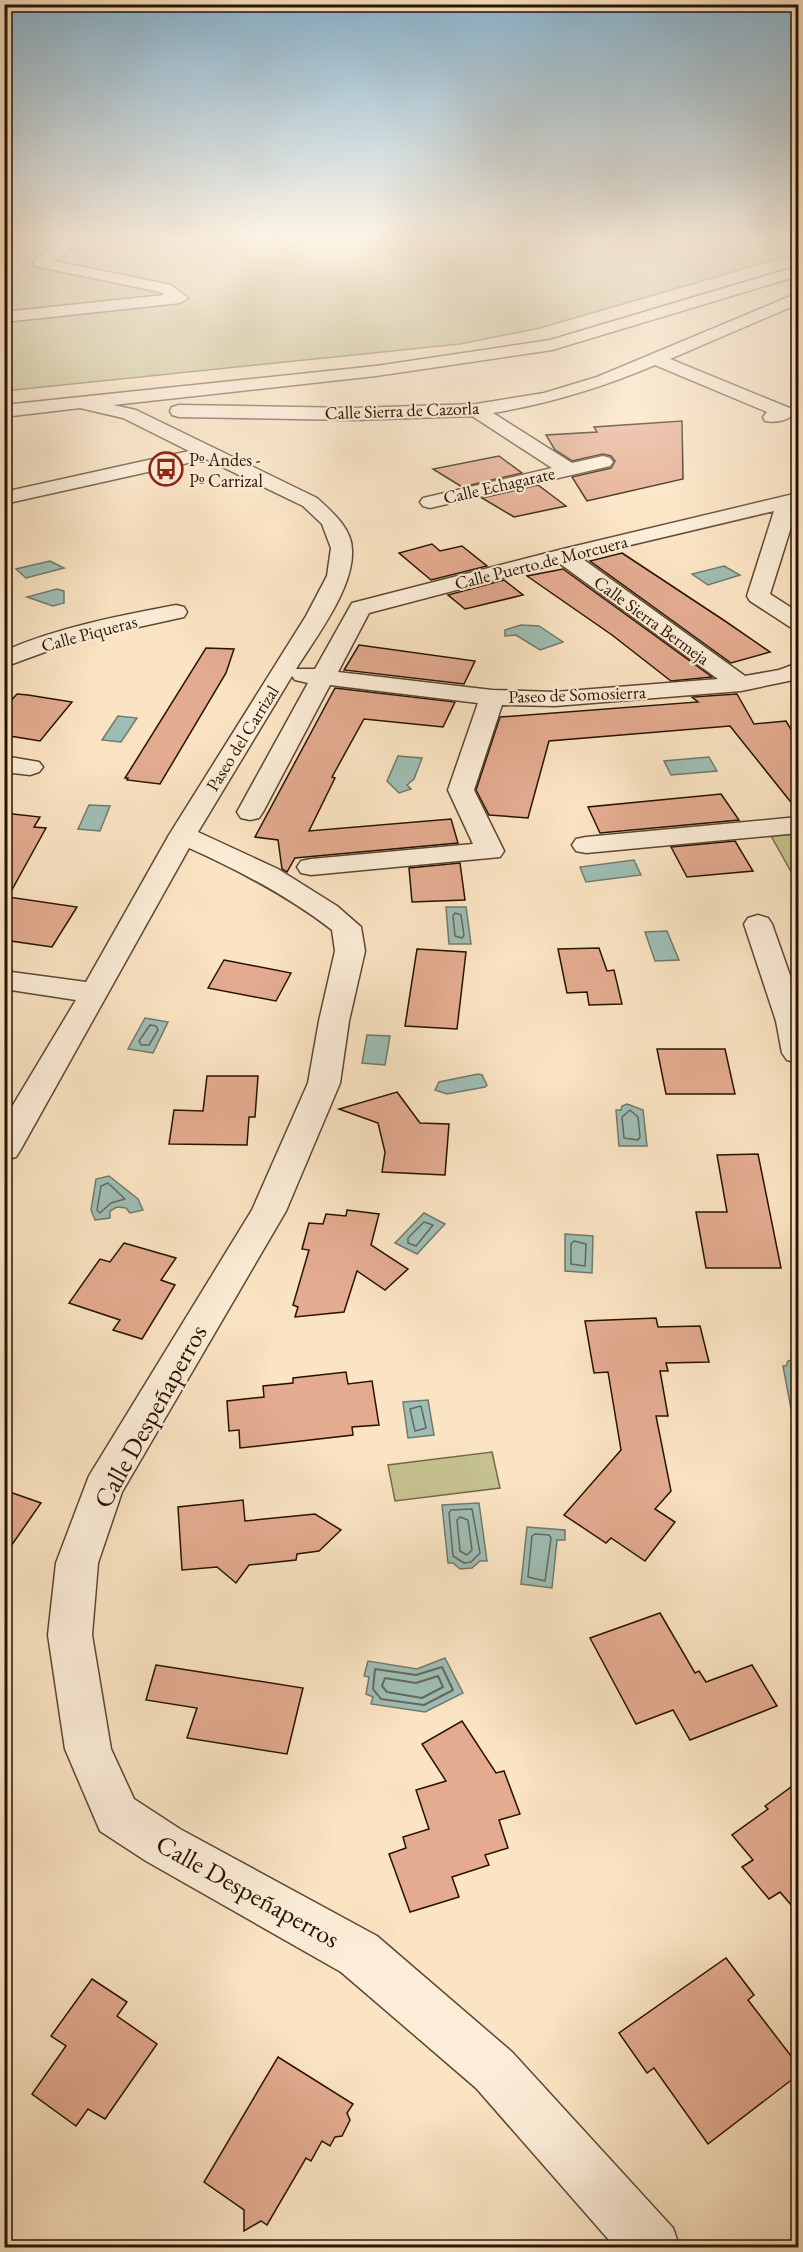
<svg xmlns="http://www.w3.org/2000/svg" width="803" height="2252" viewBox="0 0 803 2252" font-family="'EB Garamond',serif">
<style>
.green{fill:#c5c28f;stroke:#766a48;stroke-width:1.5}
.water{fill:#9fbeb5;stroke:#6f7a6d;stroke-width:1.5}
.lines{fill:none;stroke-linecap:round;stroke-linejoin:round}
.shore-far1{stroke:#63685b;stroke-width:1.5}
.shore{stroke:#63685b;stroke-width:2}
.building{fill:#e4ab90;stroke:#271301;stroke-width:1.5}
.minor-casing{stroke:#5c4732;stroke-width:3}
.minor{fill:#fcedd8;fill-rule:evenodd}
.labels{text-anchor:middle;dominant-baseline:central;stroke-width:4.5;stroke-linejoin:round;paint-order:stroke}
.far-street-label{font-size:18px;fill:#271301;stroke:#fcedd8}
.far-poi-label{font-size:18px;fill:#271301;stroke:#fcedd8;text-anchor:start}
.near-street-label{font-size:26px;fill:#271301;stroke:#fcedd8}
</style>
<rect width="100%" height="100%" fill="#fbe4c3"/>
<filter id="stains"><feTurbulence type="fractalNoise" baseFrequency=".00333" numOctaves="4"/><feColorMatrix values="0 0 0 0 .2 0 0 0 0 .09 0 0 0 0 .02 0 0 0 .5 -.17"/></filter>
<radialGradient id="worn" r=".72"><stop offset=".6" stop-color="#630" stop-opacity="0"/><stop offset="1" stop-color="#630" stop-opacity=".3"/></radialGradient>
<g class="green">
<path d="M4,236H798V253L540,328L460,344L5,391Z"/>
<path d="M798,834V884L771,836Z"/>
<path d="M492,1452L500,1488L395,1501L388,1465Z"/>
</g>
<g class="water">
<path d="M50,561L64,568L26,578L16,569Z"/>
<path d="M724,566L740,575L708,585L692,574Z"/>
<path d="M57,589L64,591V603L53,606L27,597Z"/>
<path d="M521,625L539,626L563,642L540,650L516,635L505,636V630Z"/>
<path d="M118,716L137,718L121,742L102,740Z"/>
<path d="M398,756L422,758L414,779L407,785L411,789L399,793L387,781Z"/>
<path d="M709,757L717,771L671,775L664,761Z"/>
<path d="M89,805L110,806L100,831L78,829Z"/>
<path d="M634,860L641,875L586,882L580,867Z"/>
<path d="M446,907H466L471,944H449Z"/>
<path d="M667,931L679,960L655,961L645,932Z"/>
<path d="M145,1018L168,1022L153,1053L128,1049Z"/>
<path d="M367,1035L390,1036L385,1065L362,1063Z"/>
<path d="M478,1074L482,1075L487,1085L485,1087L447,1094L435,1090L439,1082Z"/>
<path d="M627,1104L643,1110L647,1146H619L616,1110H621L622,1106Z"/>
<path d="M109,1176L138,1199L143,1210L130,1213L126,1208L117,1207L110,1211V1218L95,1220L91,1210L96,1179Z"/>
<path d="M424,1213L445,1224L417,1254L395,1243Z"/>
<path d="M565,1234L593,1236L592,1273L565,1271Z"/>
<path d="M794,1359L798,1361V1409H791L783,1366H786L788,1361Z"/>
<path d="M428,1400L434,1435L408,1438L403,1402Z"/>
<path d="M479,1503L487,1561H480L472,1568L460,1569L453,1563H448L442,1505Z"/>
<path d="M527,1527L565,1530V1540H557L552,1588L521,1584Z"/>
<path d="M445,1658L463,1693L425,1712L371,1704L373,1697L366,1694L369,1677L364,1676L368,1661L417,1669Z"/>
</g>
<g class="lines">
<g class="shore-far1">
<path d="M455,913L461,915L464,935L462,938L455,936L453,916Z"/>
<path d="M150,1025L156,1026L158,1030L149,1045H141L139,1041Z"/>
<path d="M630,1110L638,1117L640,1137L638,1140L624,1138L622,1117Z"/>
<path d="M108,1183L125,1199L111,1203L100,1213L97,1210L101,1186Z"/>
<path d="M424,1222L433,1225L416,1246L408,1243V1238Z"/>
<path d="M574,1241L586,1244L585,1266L571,1264V1244Z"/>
<path d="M421,1406L426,1428L415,1431L410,1409Z"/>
<path d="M472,1509L480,1553L471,1562L464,1563L453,1556L449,1513L451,1510Z"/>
<path d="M460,1517L468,1520L472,1550L467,1555L460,1551L457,1520Z"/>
<path d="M535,1534L549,1535L551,1538L545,1581L528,1577L532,1536Z"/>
</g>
<g class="shore">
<path d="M442,1667L453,1690L424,1705L381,1699L373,1689L375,1669L416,1675Z"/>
<path d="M438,1676L443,1687L422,1698L387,1692L382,1686L385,1678L416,1683Z"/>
</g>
</g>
<g class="building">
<path d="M682,421L683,479L587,501L572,477L611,468L615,461L611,456L603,454L572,461L555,450L546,435L597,432L594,427Z"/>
<path d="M499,456L522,473L462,487L433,469Z"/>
<path d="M538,485L566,506L514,517L482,498Z"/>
<path d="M432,544L440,551L462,546L487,566L431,580L399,553Z"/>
<path d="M622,553L725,621L770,652L731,663L590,561Z"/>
<path d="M563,569L712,677L671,681L612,635L527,576Z"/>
<path d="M504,580L523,595L465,609L448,595Z"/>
<path d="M359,645L475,661L464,684L344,670Z"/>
<path d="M206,648L234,649L226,673L160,784L127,780L128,778H125Z"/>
<path d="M335,688L455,702L443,727L364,719L332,777L335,778L309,831L451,819L458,843L295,858L287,872L282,869L278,840L255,837Z"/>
<path d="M17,694L28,695L72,702L40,741L4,735V708Z"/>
<path d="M737,694L754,724L786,721L798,741V811L730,726L549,741L528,818L489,815L476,790L500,717L698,702L692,697Z"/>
<path d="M721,794L739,820L600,833L588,807Z"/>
<path d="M4,813L40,817L34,827L46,828L8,897L77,907L52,947L4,940Z"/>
<path d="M735,841L753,871L687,877L671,847Z"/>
<path d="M460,863L465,900L412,902L409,868Z"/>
<path d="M599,948L607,971L614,970L622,1004L589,1005L587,992L567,993L558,949Z"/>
<path d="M417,949L466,952L457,1029L405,1026Z"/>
<path d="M224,960L291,973L276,1001L208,988Z"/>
<path d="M657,1049H725L735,1094H666Z"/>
<path d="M207,1076H258L255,1117H249L247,1145L169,1144L174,1110L203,1111Z"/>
<path d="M397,1092L420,1123L449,1124L445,1175L382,1172L385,1152L378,1123L339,1109Z"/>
<path d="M758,1154L781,1268H706L696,1212H727L717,1155Z"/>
<path d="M347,1210L379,1214L371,1245L408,1269L385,1290L357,1271L344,1312L295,1317L298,1307L293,1305L309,1250L302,1249L309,1223L323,1224L326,1214L346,1216Z"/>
<path d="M124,1243L176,1258L161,1280L175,1285L142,1339L113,1330L120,1320L69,1303L100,1259L110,1262Z"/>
<path d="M656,1318L658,1327L700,1326L709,1362L666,1363L668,1371H660L668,1416H656L671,1491L655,1509L675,1522L645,1561L611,1538L606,1543L564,1515L621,1450L608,1372L594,1373L585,1321Z"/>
<path d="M346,1372L348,1384L372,1381L379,1425L352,1427L353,1435L240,1448L239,1430L229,1431L227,1401L264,1397L263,1386L293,1383V1378Z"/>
<path d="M4,1490L41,1503L4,1556Z"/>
<path d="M243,1500L245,1521L315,1514L341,1530L319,1551L297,1554L296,1560L249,1565L236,1583L217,1567L182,1570L178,1507Z"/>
<path d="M660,1613L695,1673L699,1671L706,1682L752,1665L777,1706L690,1740L673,1710L636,1724L590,1638Z"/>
<path d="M156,1665L303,1688L287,1754L187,1738L197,1708L146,1700Z"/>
<path d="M462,1721L496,1773L504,1771L520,1814L499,1820L508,1848L485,1855L489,1865L452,1877L459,1897L410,1912L389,1854L406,1848L403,1837L429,1829L416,1790L446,1781L422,1744Z"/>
<path d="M798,1782V1913L780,1892L769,1899L742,1867L753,1860L732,1835L768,1809L765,1806Z"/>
<path d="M726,1958L754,1995L748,2000L798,2065V2075L708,2144L654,2068L647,2073L619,2033Z"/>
<path d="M92,1979L127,2002L117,2016L157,2044L105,2119L88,2109L76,2126L32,2094L66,2046L51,2036Z"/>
<path d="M278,2057L353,2104L347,2113L350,2120L342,2136L335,2137L330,2146L322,2141L311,2161L306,2158L267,2225L261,2221L244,2231V2210L204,2182Z"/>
</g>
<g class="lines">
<g class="minor-casing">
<g id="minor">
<path d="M70,236H88L54,261L171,285L188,298L180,303L4,322V312L164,295L160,292L35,266L33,263L35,260Z"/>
<path d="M798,266V276L552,350L376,376L113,405L136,410L317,498C331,511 352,528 352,550C354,588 316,637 296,669H315L352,603L563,549L798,493V505L770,594L798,612V629L790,627L750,601L747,596L774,511L580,557L745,676L779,670L798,663V679L741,691L555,706L502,705L474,790L504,851L500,857L311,875L301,873L297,867L301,861L311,859L473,844L448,790L478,703L330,685L263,812L259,818L250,820L241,818L237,812L308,683L295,680L292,676L198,832L278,869L337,906L361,927L365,951L349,1021L340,1083L286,1211L122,1492L98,1563L92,1635L111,1749L134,1799L180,1829L377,1936L512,2052L673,2228L680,2248H616L476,2088L341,1972L146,1861L100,1831L65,1749L48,1635L56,1563L89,1476L252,1210L308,1083L319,1021L335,951L332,930C288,896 240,871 189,848L21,1149L16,1157L4,1160V1120L76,1000L4,989V971L86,982L169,835L306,616L327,576L331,548L322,524L303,506L206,459L4,504V492L189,451L123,418L80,408L4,417V405L376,366L550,340ZM559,563L718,679L555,692L492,690L338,672L369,613Z"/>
<path d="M798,293V304L670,359L792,409L794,413C789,421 774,423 765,421L763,417L767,412L655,365C601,388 551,403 493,413L572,463L603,456L610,458L613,462L610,466L430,508L423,506L420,502L423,498L552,468L472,416L355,420L179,417L172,415L170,411L172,407L179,405L355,408L476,404L544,393L597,377Z"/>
<path d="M176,605L184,607L187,612L184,617L75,641L4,667V651C59,627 118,616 176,605Z"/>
<path d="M4,756L39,762L43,767L39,772L30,775L4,772Z"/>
<path d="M798,817V833L586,853L576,851L572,845L576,839L586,837Z"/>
<path d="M758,915L768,918L772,924L798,998V1063L787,1060L782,1053L776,1021L744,924L748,918Z"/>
</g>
</g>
<use href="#minor" class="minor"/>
</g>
<linearGradient id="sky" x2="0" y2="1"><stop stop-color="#8bb8d4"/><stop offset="0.43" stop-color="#fdf3e4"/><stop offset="1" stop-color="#fdf3e4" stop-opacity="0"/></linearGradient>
<rect width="803" height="552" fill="url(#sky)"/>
<defs>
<g id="bus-ring" transform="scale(1.725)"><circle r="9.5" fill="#fcedd8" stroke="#8f2418" stroke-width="1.5"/><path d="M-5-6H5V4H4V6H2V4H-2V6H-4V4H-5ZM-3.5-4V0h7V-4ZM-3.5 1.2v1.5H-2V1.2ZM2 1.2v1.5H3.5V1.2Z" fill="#8f2418"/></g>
</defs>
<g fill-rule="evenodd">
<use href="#bus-ring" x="166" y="469"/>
</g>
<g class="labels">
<g class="far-street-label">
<text transform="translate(402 410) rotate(-2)">Calle Sierra de Cazorla</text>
<text transform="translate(499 485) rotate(-13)">Calle Echagarate</text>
<text transform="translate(541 562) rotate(-14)">Calle Puerto de Morcuera</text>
<text transform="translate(652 620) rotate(36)">Calle Sierra Bermeja</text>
<text transform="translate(89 633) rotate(-15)">Calle Piqueras</text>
<text transform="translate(577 694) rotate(-2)">Paseo de Somosierra</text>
<text transform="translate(242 738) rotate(-58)">Paseo del Carrizal</text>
</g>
<g class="far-poi-label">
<text x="189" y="459">Pº Andes -<tspan x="189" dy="21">Pº Carrizal</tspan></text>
</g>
<g class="near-street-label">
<text transform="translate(150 1416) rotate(-61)">Calle Despeñaperros</text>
<text transform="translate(248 1891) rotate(29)">Calle Despeñaperros</text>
</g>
</g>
<rect width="803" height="2252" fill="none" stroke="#fbe4c3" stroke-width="24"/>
<rect x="6" y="6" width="791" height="2240" fill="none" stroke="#271301" stroke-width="3"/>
<rect x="12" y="12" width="779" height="2228" fill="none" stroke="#271301" stroke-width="1.5"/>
<rect width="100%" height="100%" filter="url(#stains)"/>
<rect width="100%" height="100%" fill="url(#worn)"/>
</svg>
